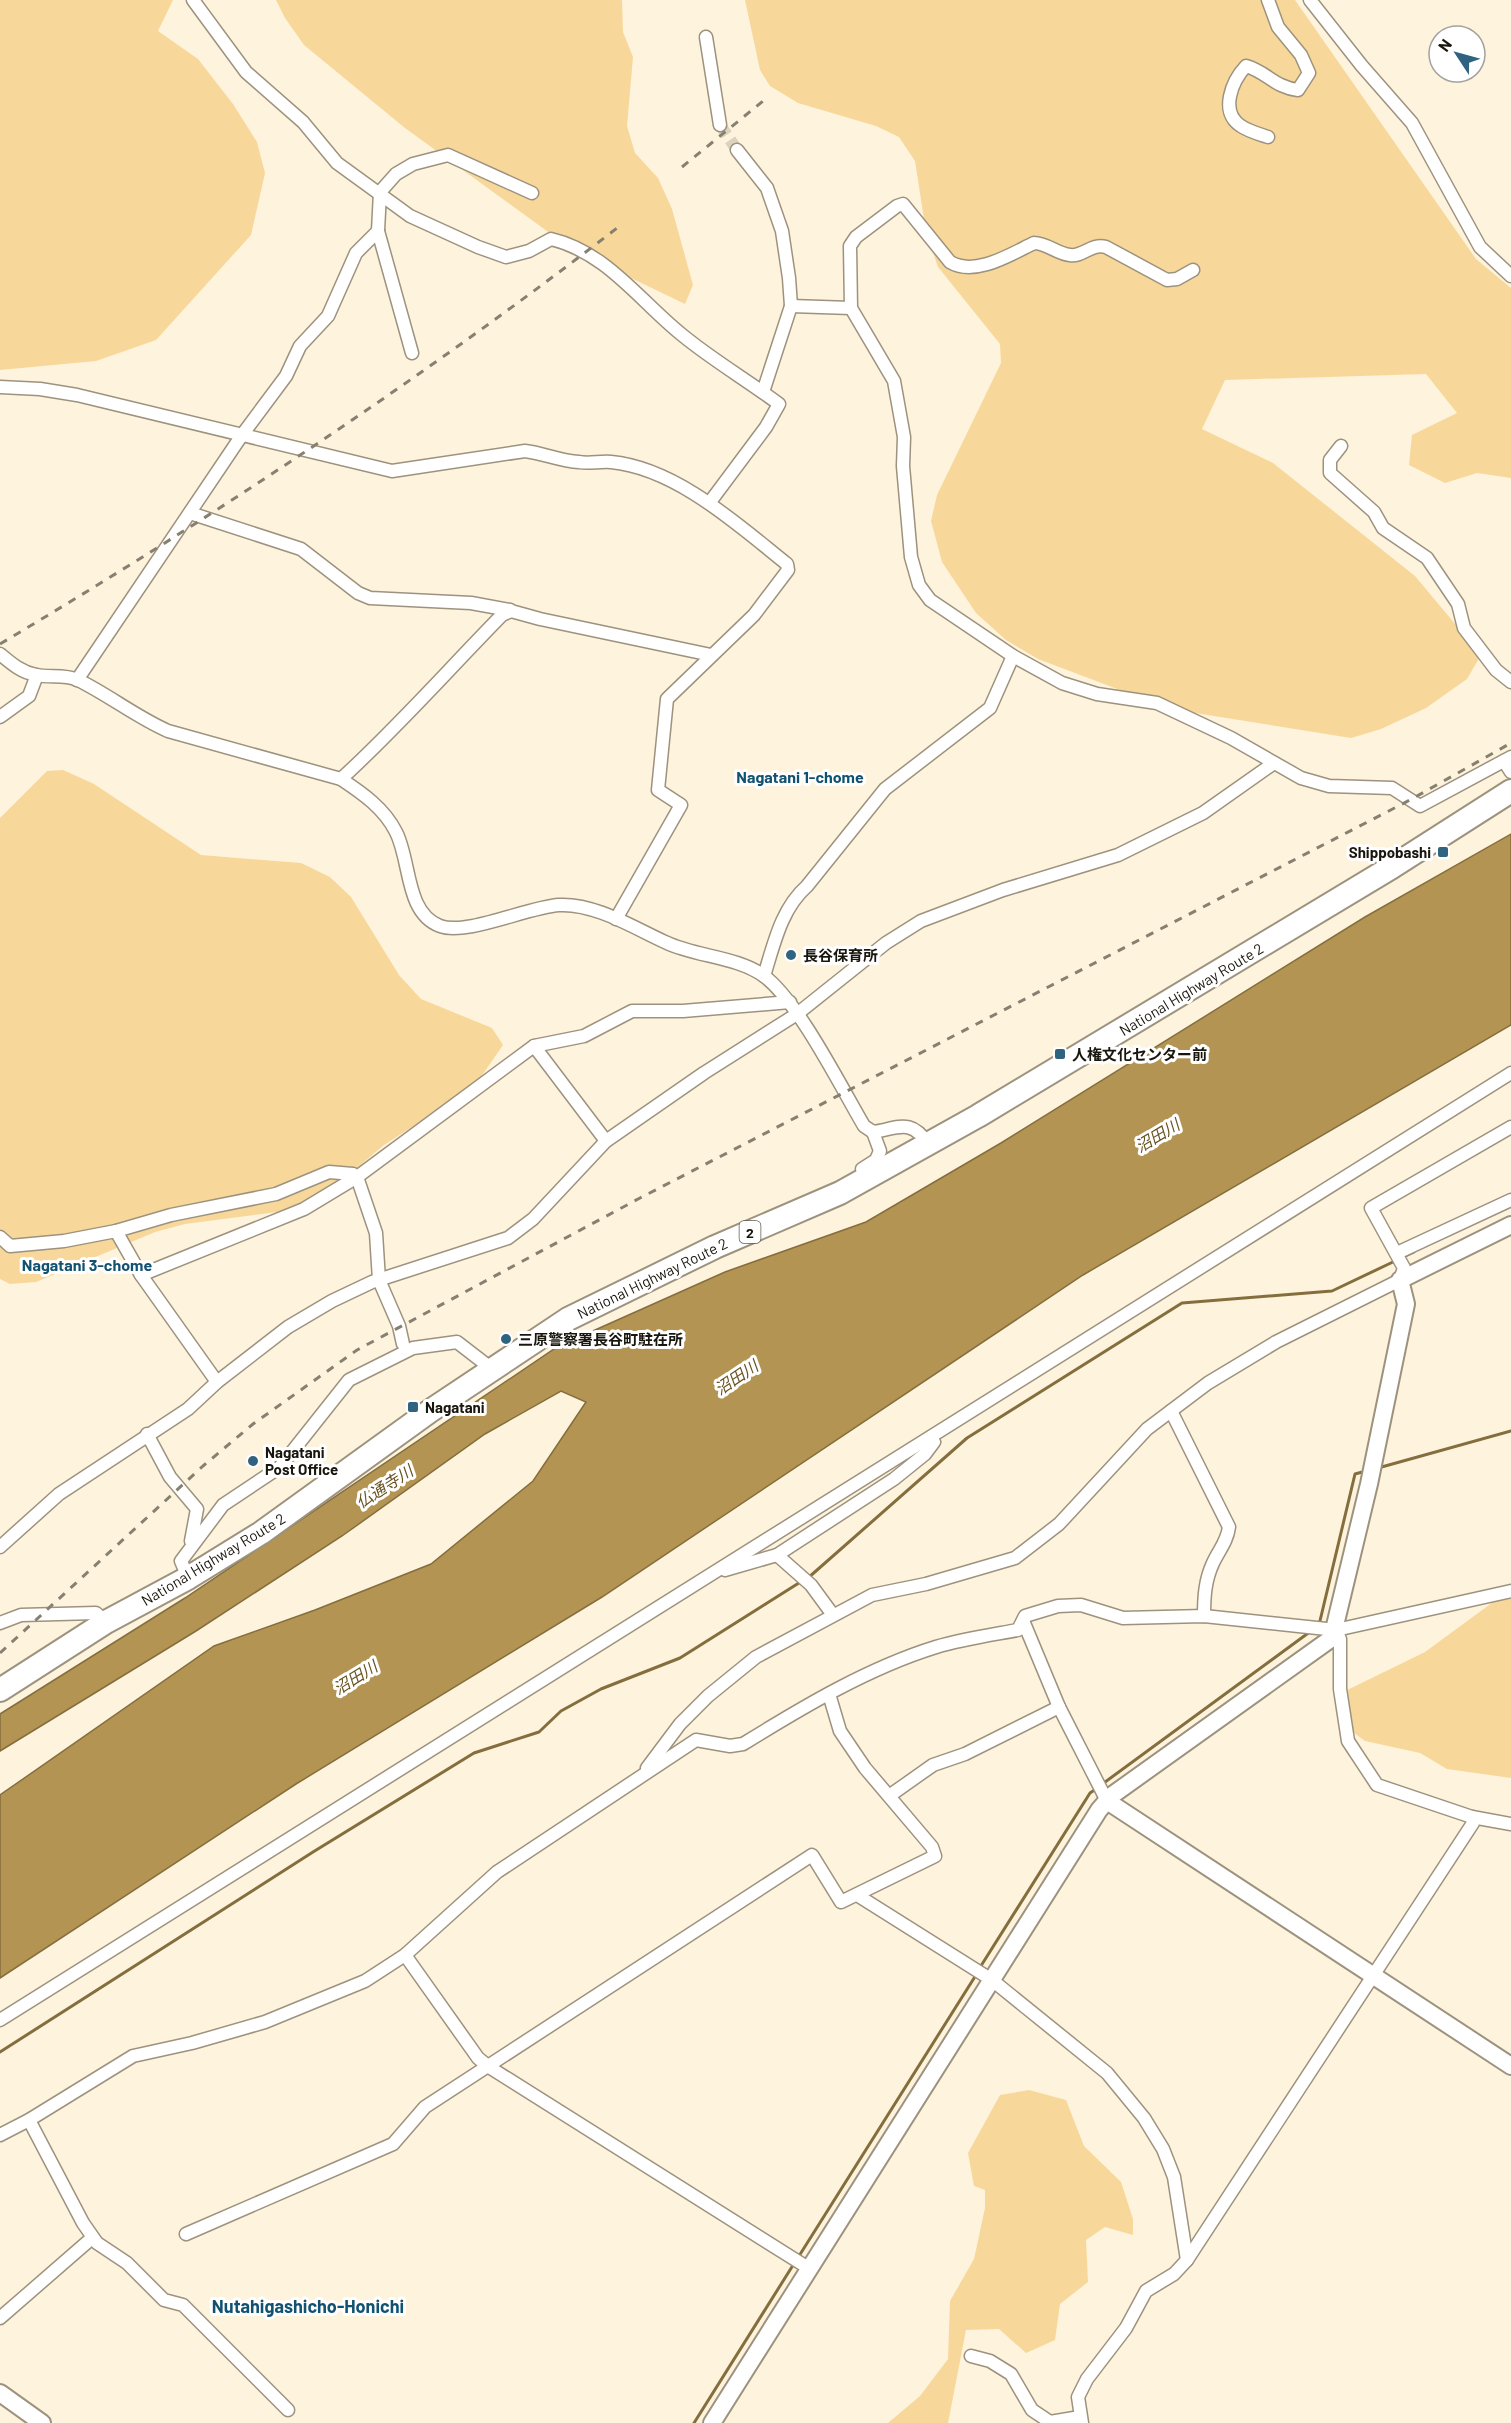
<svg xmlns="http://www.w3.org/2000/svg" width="1511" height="2423" viewBox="0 0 1511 2423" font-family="Barlow,'Noto Sans JP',sans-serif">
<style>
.green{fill:#f7d89a}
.water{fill:#b39453;stroke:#856e3e;stroke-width:1.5}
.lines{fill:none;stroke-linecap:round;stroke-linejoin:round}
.stream{stroke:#856e3e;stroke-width:3}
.street-tunnel{stroke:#dcd2bd;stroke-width:12;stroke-dasharray:12 6;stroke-linecap:butt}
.street-casing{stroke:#9d927e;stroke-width:15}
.secondary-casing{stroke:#9d927e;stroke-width:20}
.highway-casing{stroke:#9d927e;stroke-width:26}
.street{stroke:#fff;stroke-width:12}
.secondary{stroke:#fff;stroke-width:16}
.highway{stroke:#fff;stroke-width:22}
.rail{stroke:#878071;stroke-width:3;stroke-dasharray:8 8;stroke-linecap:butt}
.poi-dot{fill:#2f637f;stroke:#fff;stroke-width:2}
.labels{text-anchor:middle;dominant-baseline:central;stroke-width:6;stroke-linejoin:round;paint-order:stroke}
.shield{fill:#fff;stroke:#5e5c56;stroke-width:1.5}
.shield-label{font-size:14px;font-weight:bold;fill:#19160e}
.poi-label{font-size:15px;font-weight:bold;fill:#19160e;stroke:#fff;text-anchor:start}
.street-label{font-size:15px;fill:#19160e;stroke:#fff}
.neighbourhood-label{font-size:16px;font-weight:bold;fill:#125271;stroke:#fff}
.water-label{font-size:16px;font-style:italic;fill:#67511f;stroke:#fff}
.quarter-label{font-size:18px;font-weight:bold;fill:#125271;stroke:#fff}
</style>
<rect width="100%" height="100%" fill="#fef3dc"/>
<g class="green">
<path d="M0,0H173L158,31L198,59L233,104L257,142L265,173L251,235L156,340L96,361L0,370Z"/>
<path d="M276,0H622L623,32L633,57L627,126L635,153L658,178L672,209L693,285L685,304L573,250L405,128L304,45L285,18Z"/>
<path d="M745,0H1295L1476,259L1511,288V478L1477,473L1445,483L1409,465L1412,435L1457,413L1426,374L1225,380L1202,429L1273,463L1415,576L1481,655L1467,679L1426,708L1381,729L1351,738L1170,709L1038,659L1006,640L976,613L942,562L931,521L937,495L1001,363L1000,344L938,267L926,232L915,161L899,137L876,126L798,103L770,86L760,70Z"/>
<path d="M63,770L94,784L201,855L301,863L330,877L351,897L399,975L421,999L492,1028L503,1045L474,1087L384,1145L327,1193L292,1210L185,1224L155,1232L36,1282L10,1284L0,1279V818L47,771Z"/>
<path d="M1511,1594V1778L1447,1769L1420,1753L1365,1741L1341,1723L1335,1696L1425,1652L1500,1597Z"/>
<path d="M1029,2090L1066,2100L1084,2146L1121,2182L1133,2219V2235L1105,2227L1086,2240L1088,2282L1060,2304L1055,2340L1026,2353L999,2329L966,2330L948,2423H888L920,2396L948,2359L950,2301L974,2259L985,2208V2190L974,2186L968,2153L1000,2095Z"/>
</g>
<path class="water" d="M1511,834V1025L1083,1275L602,1597L296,1784L0,1978V1795L214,1646L315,1610L431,1564L533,1481L586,1402L561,1391L485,1434L342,1536L196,1631L0,1751V1714L185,1598L557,1347L725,1272L866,1222L1001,1143L1365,917Z"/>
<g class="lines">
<g class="stream">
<path d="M1401,1258L1414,1252"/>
<path d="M1378,1468L1511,1431"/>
<path d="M808,1578L967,1438L1182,1303L1332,1291L1395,1261"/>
<path d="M1319,1625L1355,1474L1366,1471"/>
<path d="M1101,1785L1311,1631"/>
<path d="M979,1969L1090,1793L1096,1789"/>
<path d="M0,2052L313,1852L474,1753L539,1732L561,1711L601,1689L680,1658L802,1581"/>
<path d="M799,2256L976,1975"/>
<path d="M694,2423L795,2262"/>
</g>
<path class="street-tunnel" d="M720,125L737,150"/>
<g class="street-casing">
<g id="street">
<path d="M193,0L246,72L303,122L337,163L410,216L478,247L506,257L529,251L551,239C606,252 639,300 681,334C711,359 747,380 779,404L766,427L710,502"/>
<path d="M1268,0L1278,27L1301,55L1309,73L1298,90C1274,87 1267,72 1246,66C1232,81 1219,112 1241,126C1248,131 1259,134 1268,137"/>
<path d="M1310,0L1362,66L1412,123L1480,247L1511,276"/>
<path d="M706,37L720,125"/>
<path d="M737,150L767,188L782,231L789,278L791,306L763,392"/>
<path d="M378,231L412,353"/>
<path d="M1193,270L1177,279L1167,280L1106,247C1091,243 1083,257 1070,255C1057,254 1047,243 1034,243C1011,254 975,277 950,262L903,204L897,206L856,237L850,246L851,308L894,381L904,437L903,466L911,557L919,585L930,600L1013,656L1062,683L1097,694L1157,703L1231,738L1301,778L1329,786L1392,788L1420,806L1511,757"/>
<path d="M791,306L851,308"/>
<path d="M0,387L40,389L77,395L392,471L525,451C543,453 560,461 579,462C589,464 600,461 611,462C676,468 738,525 787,564L788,570L754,615L667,699L658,790L681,805L616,919"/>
<path d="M1341,446L1330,460V473L1374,512L1383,528L1427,558L1458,604L1464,628L1496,670L1511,682"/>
<path d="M190,513L301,549L358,593L370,598L471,603L510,610"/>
<path d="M0,654C12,664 21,672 36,675C50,678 64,674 78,680C109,695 136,717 168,731L341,779C362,793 384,808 396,832C411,861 405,913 440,926C466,936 528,907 559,905C595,903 634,928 665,942C696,957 736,956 764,976C798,1001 841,1087 864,1126L873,1132C899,1128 911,1118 928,1144"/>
<path d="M77,680L242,435L286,376L300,346L328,316L356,253L378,231L380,192L396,174L413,164L448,155L532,193"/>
<path d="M0,717L29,696L37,675"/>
<path d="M1504,761L1511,772"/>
<path d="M341,779C398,727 448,670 502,615L511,611L540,619L711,655"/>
<path d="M764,976C774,944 781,909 807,886L885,789L990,708L1013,656"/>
<path d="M534,1046L606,1141"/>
<path d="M862,1169L876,1160L880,1151L873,1132"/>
<path d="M116,1231L141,1275L217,1382"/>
<path d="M0,1237L10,1246L64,1241L116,1231L171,1215L276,1194L329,1172L353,1174L357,1177L376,1233L379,1280L399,1326L403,1344"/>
<path d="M1397,1253L1511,1200"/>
<path d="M141,1275L304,1209L357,1177L534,1046L584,1036L632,1011H683L790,1002"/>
<path d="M1171,1411L1229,1527C1227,1542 1219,1550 1213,1563C1205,1580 1204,1597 1204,1616"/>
<path d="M147,1434L170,1477L197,1509L191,1541"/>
<path d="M0,1547L59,1494L188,1409L217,1382L288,1327L332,1301L372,1282L508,1238L533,1219L606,1141L704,1073L797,1014L886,943L921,921L1003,890L1118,855L1203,813L1274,763"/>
<path d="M777,1555L811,1585L833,1615"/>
<path d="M725,1570L777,1555L894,1479L925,1454L934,1442L931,1437"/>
<path d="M188,1578L181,1561L223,1505L280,1467L349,1380L413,1348L457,1342L492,1369"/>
<path d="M0,1623L21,1615L96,1613L106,1622"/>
<path d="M1024,1623L1059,1707L1107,1801"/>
<path d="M1336,1630L1340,1639V1689L1348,1741L1377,1785L1472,1817L1511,1824"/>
<path d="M647,1768L680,1724L708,1696L756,1657L872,1595L926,1584L1015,1558L1059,1524L1147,1429L1208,1383L1276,1342L1400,1280L1404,1268L1371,1208L1511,1127"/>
<path d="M889,1796L933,1765L965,1754L1059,1707"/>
<path d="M857,1895L992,1980L1107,2073L1144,2118L1163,2149L1174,2177L1187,2260"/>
<path d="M405,1955L478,2058L489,2067L810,2269"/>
<path d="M0,2020L1511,1073"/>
<path d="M29,2120L83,2223L97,2243L127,2263L164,2300L183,2305L288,2410"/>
<path d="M0,2135L29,2120L133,2056L192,2043L265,2022L365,1981L405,1955L497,1872L696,1740L730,1746L743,1744C803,1707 868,1668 936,1647C963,1639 991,1635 1018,1630L1025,1616L1058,1606L1081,1605L1123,1618L1204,1616L1336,1630L1511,1591"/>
<path d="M186,2234L393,2144L425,2107L812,1855L841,1902L935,1856L932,1847L865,1768L840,1731L829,1694"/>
<path d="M0,2318L92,2238"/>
<path d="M971,2356L990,2361L1011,2374L1032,2410L1050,2422L1080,2417"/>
<path d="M1082,2423L1078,2397L1087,2379L1126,2328L1146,2291L1174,2274L1187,2260L1473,1823L1472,1817"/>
</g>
</g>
<g class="secondary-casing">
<g id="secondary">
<path d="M1107,1801L1511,2066"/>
<path d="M0,2393L42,2423"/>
<path d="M712,2423L1099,1810L1111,1796L1332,1638L1369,1484L1406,1304L1400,1280L1511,1225"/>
</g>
</g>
<g class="highway-casing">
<path id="highway" d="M0,1690L106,1622L188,1578L261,1533L430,1411L568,1319L715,1247L840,1193L978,1116L1392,867L1511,791"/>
</g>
<use href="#street" class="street"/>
<use href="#secondary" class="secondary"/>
<use href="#highway" class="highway"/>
<g class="rail">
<path d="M682,167L768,97"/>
<path d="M0,644C215,516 423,378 621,225"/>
<path d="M0,1653L203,1466L253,1424L357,1350L640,1198L1410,800L1511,743"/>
</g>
</g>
<g class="poi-dot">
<rect x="1437" y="846" width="12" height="12" rx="3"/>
<circle cx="791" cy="955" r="6"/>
<rect x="1054" y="1048" width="12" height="12" rx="3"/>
<circle cx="506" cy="1339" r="6"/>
<rect x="407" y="1401" width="12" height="12" rx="3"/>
<circle cx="253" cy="1461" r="6"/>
</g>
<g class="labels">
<rect class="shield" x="739.5" y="1221" width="21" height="22" rx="4.5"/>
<g class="shield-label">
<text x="750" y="1232">2</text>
</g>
<g class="poi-label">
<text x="1431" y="852" text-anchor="end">Shippobashi</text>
<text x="803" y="955">長谷保育所</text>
<text x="1072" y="1054">人権文化センター前</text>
<text x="518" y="1339">三原警察署長谷町駐在所</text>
<text x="425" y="1407">Nagatani</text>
<text x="265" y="1452">Nagatani<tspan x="265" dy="17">Post Office</tspan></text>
</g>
<g class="street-label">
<text transform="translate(1191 989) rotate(-31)">National Highway Route 2</text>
<text transform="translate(652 1278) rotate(-26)">National Highway Route 2</text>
<text transform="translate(213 1559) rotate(-31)">National Highway Route 2</text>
</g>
<g class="neighbourhood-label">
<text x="800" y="776">Nagatani 1-chome</text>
<text x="87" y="1264">Nagatani 3-chome</text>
</g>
<g class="water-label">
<text transform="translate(1157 1135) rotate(-31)">沼田川</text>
<text transform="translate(736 1377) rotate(-34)">沼田川</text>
<text transform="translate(384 1486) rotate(-33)">仏通寺川</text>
<text transform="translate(355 1677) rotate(-32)">沼田川</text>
</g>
<g class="quarter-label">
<text x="308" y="2306">Nutahigashicho-Honichi</text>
</g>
</g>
<g transform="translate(1457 54) rotate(306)"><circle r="28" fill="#ffffff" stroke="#a3a29f" stroke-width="1.5"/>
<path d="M0-4.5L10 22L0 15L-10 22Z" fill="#2f637f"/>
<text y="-9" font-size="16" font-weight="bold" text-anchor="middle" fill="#19160e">N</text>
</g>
</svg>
